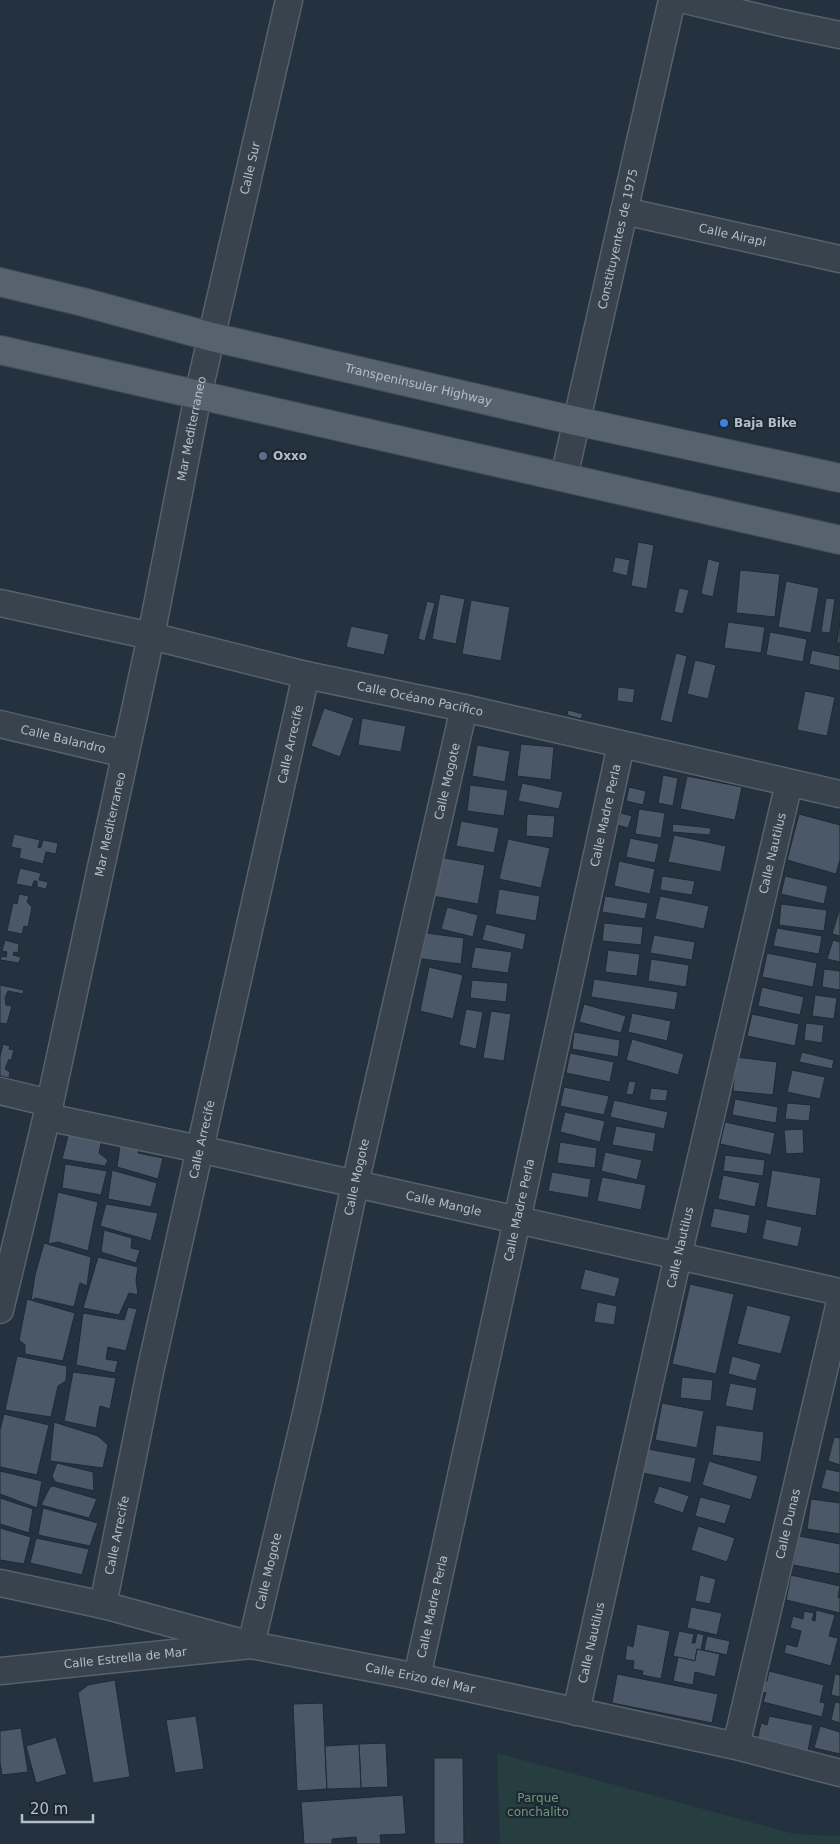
<svg xmlns="http://www.w3.org/2000/svg" width="840" height="1844" viewBox="0 0 840 1844" font-family="'DejaVu Sans',sans-serif">
<style>
.green{fill:#263e3f}
.building{fill:#4a5867;stroke:#1f2a35}
.lines{fill:none;stroke-linecap:round;stroke-linejoin:round}
.street-casing{stroke:#56616c;stroke-width:29}
.primary-casing{stroke:#414c57;stroke-width:30}
.street{stroke:#38434e;stroke-width:26}
.primary{stroke:#56626e;stroke-width:28}
.shop-dot{fill:#3f7fe0;stroke:#1d2833;stroke-width:2}
.service-dot{fill:#5c6f8a;stroke:#1d2833;stroke-width:2}
.labels{text-anchor:middle;dominant-baseline:central;stroke-width:4.5;stroke-linejoin:round;paint-order:stroke}
.street-label{font-size:12px;fill:#b4bec9;stroke:#1d2833}
.poi-label{font-size:12px;font-weight:bold;fill:#b4bec9;stroke:#1d2833;text-anchor:start}
.park-label{font-size:12px;fill:#6b9a73;stroke:#1d2833}
</style>
<rect width="100%" height="100%" fill="#24313e"/>
<path class="green" d="M497,1753L795,1834L840,1836V1844H500Z"/>
<g class="building">
<path d="M638,542L654,545L647,589L631,586Z"/>
<path d="M615,557L630,560L627,576L612,572Z"/>
<path d="M708,559L720,562L713,597L701,594Z"/>
<path d="M740,570L780,574L775,617L736,613Z"/>
<path d="M786,581L819,588L811,633L778,627Z"/>
<path d="M679,588L689,590L683,614L674,612Z"/>
<path d="M440,594L465,599L456,644L432,639Z"/>
<path d="M826,598L835,599L830,633L821,632Z"/>
<path d="M471,600L510,607L501,661L462,654Z"/>
<path d="M427,601L435,603L425,641L418,639Z"/>
<path d="M840,620V643H837Z"/>
<path d="M728,622L765,627L761,653L724,648Z"/>
<path d="M351,626L389,634L384,655L346,647Z"/>
<path d="M770,632L807,639L803,662L766,655Z"/>
<path d="M812,650L840,656V671L809,664Z"/>
<path d="M676,653L687,656L672,723L660,720Z"/>
<path d="M695,660L716,665L708,699L687,694Z"/>
<path d="M618,687L635,689L633,703L617,701Z"/>
<path d="M805,691L835,697L827,736L797,730Z"/>
<path d="M324,708L354,718L340,757L311,746Z"/>
<path d="M568,710L583,714L581,719L567,715Z"/>
<path d="M362,718L406,726L401,752L358,745Z"/>
<path d="M521,744L554,747L551,780L517,776Z"/>
<path d="M477,745L510,751L505,782L472,776Z"/>
<path d="M663,775L678,778L673,806L658,803Z"/>
<path d="M687,776L742,787L735,820L680,809Z"/>
<path d="M522,783L563,792L559,809L518,801Z"/>
<path d="M470,785L508,790L504,816L467,811Z"/>
<path d="M629,787L646,791L643,805L626,801Z"/>
<path d="M639,809L665,813L661,838L635,834Z"/>
<path d="M621,813L632,816L628,828L617,825Z"/>
<path d="M527,814L555,816L553,838L526,836Z"/>
<path d="M799,814L840,825V860L836,874L787,860Z"/>
<path d="M461,821L499,828L494,853L456,846Z"/>
<path d="M673,824L711,828L710,835L672,832Z"/>
<path d="M14,834L40,840L38,848L41,847L43,840L58,843L56,854L46,852L43,864L19,858L21,849L11,847Z"/>
<path d="M674,835L726,846L721,872L668,862Z"/>
<path d="M630,838L659,844L655,863L626,857Z"/>
<path d="M508,839L550,848L541,888L499,879Z"/>
<path d="M439,857L485,865L478,904L432,896Z"/>
<path d="M619,861L655,869L650,894L614,886Z"/>
<path d="M20,868L41,873L39,880L48,882L46,889L37,887V881H34L32,887L16,884Z"/>
<path d="M662,876L695,881L692,895L660,890Z"/>
<path d="M785,876L828,886L824,904L781,894Z"/>
<path d="M499,889L540,896L536,921L495,914Z"/>
<path d="M19,894L29,896L27,902L32,907L28,927L24,926L22,934L7,931L13,903L17,904Z"/>
<path d="M605,896L648,903L645,919L602,912Z"/>
<path d="M660,896L709,906L704,929L655,919Z"/>
<path d="M781,904L827,910L824,931L779,925Z"/>
<path d="M447,907L478,915L473,937L441,929Z"/>
<path d="M839,911H840V936L832,934Z"/>
<path d="M604,923L643,927L641,945L602,941Z"/>
<path d="M486,924L526,934L523,950L482,940Z"/>
<path d="M777,928L822,936L819,954L773,946Z"/>
<path d="M418,932L464,938L461,964L415,958Z"/>
<path d="M654,935L695,942L692,960L650,953Z"/>
<path d="M5,940L19,944L18,953L14,952L13,955L21,957L19,963L0,960L2,956L6,957L7,952L2,951Z"/>
<path d="M833,940L840,942V962L827,959Z"/>
<path d="M475,947L512,952L508,973L471,968Z"/>
<path d="M608,950L640,954L637,976L605,972Z"/>
<path d="M767,953L817,963L813,987L762,977Z"/>
<path d="M651,959L689,965L686,987L648,981Z"/>
<path d="M429,967L463,975L453,1019L420,1011Z"/>
<path d="M824,969L840,971V990L822,987Z"/>
<path d="M594,979L678,992L675,1010L591,997Z"/>
<path d="M472,980L508,983L506,1002L470,998Z"/>
<path d="M0,985L24,990L23,994L8,991L5,998L6,1005L12,1006L7,1024L0,1023Z"/>
<path d="M762,987L804,997L800,1015L758,1006Z"/>
<path d="M815,995L837,998L834,1019L812,1016Z"/>
<path d="M584,1004L626,1016L621,1033L579,1022Z"/>
<path d="M466,1009L483,1012L476,1049L459,1045Z"/>
<path d="M491,1011L511,1014L504,1061L483,1058Z"/>
<path d="M632,1013L671,1021L667,1041L628,1032Z"/>
<path d="M752,1014L799,1024L795,1046L747,1036Z"/>
<path d="M806,1023L824,1025L822,1043L804,1040Z"/>
<path d="M574,1032L620,1040L618,1057L572,1049Z"/>
<path d="M632,1039L684,1054L678,1075L626,1060Z"/>
<path d="M3,1044L10,1046L9,1049L14,1050L11,1061L9,1059L5,1069L10,1072L9,1078L0,1076V1056Z"/>
<path d="M802,1052L834,1060L832,1069L799,1062Z"/>
<path d="M570,1053L614,1062L610,1082L566,1073Z"/>
<path d="M736,1057L777,1062L773,1095L733,1091Z"/>
<path d="M792,1070L825,1077L820,1099L787,1092Z"/>
<path d="M629,1081L636,1082L633,1095L626,1094Z"/>
<path d="M564,1087L609,1096L604,1115L560,1106Z"/>
<path d="M651,1088L668,1090L666,1101L649,1100Z"/>
<path d="M735,1099L778,1107L776,1123L732,1115Z"/>
<path d="M614,1100L668,1112L664,1129L610,1117Z"/>
<path d="M787,1103L811,1105L809,1121L785,1119Z"/>
<path d="M565,1112L605,1121L600,1142L560,1132Z"/>
<path d="M725,1122L775,1133L771,1155L720,1144Z"/>
<path d="M616,1126L656,1133L653,1152L612,1145Z"/>
<path d="M803,1129L804,1153L786,1154L784,1130Z"/>
<path d="M69,1132L102,1138L99,1153L108,1160L105,1166L62,1159Z"/>
<path d="M121,1139L141,1143L138,1153L163,1158L158,1179L117,1167Z"/>
<path d="M560,1142L597,1148L595,1168L557,1163Z"/>
<path d="M605,1152L642,1160L637,1180L601,1171Z"/>
<path d="M725,1155L765,1160L763,1176L723,1171Z"/>
<path d="M65,1164L107,1171L101,1195L62,1188Z"/>
<path d="M112,1170L157,1183L151,1207L108,1199Z"/>
<path d="M772,1170L821,1178L816,1216L766,1207Z"/>
<path d="M552,1172L591,1179L588,1198L548,1191Z"/>
<path d="M723,1175L760,1183L755,1207L718,1199Z"/>
<path d="M602,1177L646,1185L641,1210L597,1201Z"/>
<path d="M58,1192L98,1202L88,1251L58,1242L48,1244Z"/>
<path d="M106,1204L158,1213L151,1241L100,1226Z"/>
<path d="M714,1208L750,1215L747,1234L710,1227Z"/>
<path d="M766,1219L802,1227L798,1247L762,1239Z"/>
<path d="M104,1230L132,1238L131,1248L140,1250L136,1263L101,1252Z"/>
<path d="M44,1243L91,1257L87,1286L80,1283L74,1307L35,1298L31,1301L35,1275Z"/>
<path d="M98,1257L138,1267L136,1280L138,1295L129,1293L119,1315L83,1308Z"/>
<path d="M585,1269L620,1278L615,1297L580,1289Z"/>
<path d="M690,1284L734,1294L716,1374L672,1364Z"/>
<path d="M27,1299L75,1313L63,1361L25,1354V1345L19,1340Z"/>
<path d="M597,1302L617,1306L614,1325L594,1322Z"/>
<path d="M747,1305L791,1316L781,1354L737,1344Z"/>
<path d="M128,1307L137,1309L126,1351L108,1347L106,1359L118,1361L115,1373L76,1365L83,1313L124,1320Z"/>
<path d="M17,1356L67,1366L66,1381L58,1386L51,1417L5,1410Z"/>
<path d="M732,1356L761,1364L756,1381L728,1374Z"/>
<path d="M73,1372L116,1378L110,1409L100,1406L96,1428L64,1421Z"/>
<path d="M682,1377L713,1380L711,1401L680,1398Z"/>
<path d="M730,1383L757,1388L753,1411L725,1406Z"/>
<path d="M662,1403L704,1411L697,1448L655,1440Z"/>
<path d="M4,1414L49,1425L37,1475L0,1467V1430Z"/>
<path d="M54,1422L98,1436L108,1445L103,1468L50,1461Z"/>
<path d="M716,1425L764,1432L761,1462L712,1455Z"/>
<path d="M834,1437L840,1438V1465L828,1461Z"/>
<path d="M648,1449L696,1458L691,1483L643,1473Z"/>
<path d="M709,1461L758,1476L751,1500L702,1485Z"/>
<path d="M57,1463L93,1472L94,1491L55,1482L52,1476Z"/>
<path d="M826,1469L840,1472V1493L821,1488Z"/>
<path d="M0,1471L42,1481L37,1508L0,1494Z"/>
<path d="M53,1486L97,1499L89,1518L41,1505L50,1487Z"/>
<path d="M659,1486L689,1496L683,1513L653,1503Z"/>
<path d="M700,1497L731,1505L725,1524L695,1516Z"/>
<path d="M0,1498L33,1509L29,1533L0,1524Z"/>
<path d="M811,1499L840,1503V1534L807,1529Z"/>
<path d="M43,1508L98,1523L90,1546L38,1535Z"/>
<path d="M698,1526L735,1538L727,1562L691,1550Z"/>
<path d="M0,1528L31,1537L24,1564L0,1560Z"/>
<path d="M799,1536L840,1544V1574L793,1565Z"/>
<path d="M36,1538L89,1549L82,1575L30,1563Z"/>
<path d="M700,1575L716,1579L710,1604L695,1601Z"/>
<path d="M791,1575L840,1586L838,1597L840,1598V1613L786,1600Z"/>
<path d="M691,1607L722,1613L717,1635L687,1628Z"/>
<path d="M816,1610L835,1615L829,1636L838,1638L831,1666L784,1653L786,1644L797,1647L801,1631L790,1628L793,1616L803,1619L804,1611L814,1613L812,1620L815,1621Z"/>
<path d="M637,1624L670,1631L661,1679L642,1675L643,1671L633,1669L634,1661L625,1660L627,1645L633,1647Z"/>
<path d="M679,1631L694,1634L692,1643H695L697,1633L704,1635L701,1650L697,1649L695,1661L673,1656Z"/>
<path d="M707,1636L730,1641L727,1655L704,1650Z"/>
<path d="M697,1649L720,1654L715,1677L695,1672L693,1685L673,1681L678,1657L695,1661Z"/>
<path d="M769,1671L824,1685L820,1702L825,1703L822,1717L763,1702L766,1693L754,1690L757,1679L767,1681Z"/>
<path d="M617,1674L718,1694L712,1723L612,1703Z"/>
<path d="M835,1674L840,1675V1697L831,1695Z"/>
<path d="M115,1680L130,1777L93,1783L78,1693L88,1685Z"/>
<path d="M835,1702L840,1703V1723L831,1720Z"/>
<path d="M323,1703L327,1789L297,1791L293,1704Z"/>
<path d="M196,1716L204,1769L175,1773L166,1720Z"/>
<path d="M769,1716L813,1725L808,1751L757,1741L761,1723L767,1725Z"/>
<path d="M820,1726L840,1732V1754L814,1748Z"/>
<path d="M21,1728L28,1772L2,1775L0,1762V1731Z"/>
<path d="M56,1737L67,1774L36,1783L26,1746Z"/>
<path d="M386,1743L388,1787L361,1788L359,1744Z"/>
<path d="M359,1744L361,1788L327,1789L325,1746Z"/>
<path d="M434,1758H463L464,1844H434Z"/>
<path d="M403,1795L406,1834L380,1835L381,1844H357L356,1837L332,1839V1844H304L301,1802Z"/>
</g>
<g class="lines">
<g class="street-casing">
<g id="street">
<path d="M685,0L782,23L840,35"/>
<path id="s1" d="M624,211L840,259"/>
<path id="s2" d="M564,477L672,0"/>
<path id="s3" d="M0,603L151,636L306,675L464,708L840,794"/>
<path id="s4" d="M0,724L125,754"/>
<path d="M0,1091L50,1103"/>
<path id="s5" d="M47,1117L199,1149L840,1292"/>
<path id="s6" d="M0,1310L50,1103L151,636L198,395L289,0"/>
<path id="s7" d="M0,1583L103,1605L251,1645L417,1677L736,1746L840,1773"/>
<path id="s8" d="M103,1605L150,1372L306,675"/>
<path id="s9" d="M0,1671L251,1645L307,1409L355,1184L464,708"/>
<path id="s10" d="M417,1677L621,745"/>
<path id="s11" d="M576,1712L678,1256L789,783"/>
<path id="s12" d="M736,1746L840,1302"/>
</g>
</g>
<g class="primary-casing">
<g id="primary">
<path id="s13" d="M0,282L83,302L212,337L576,421L840,478"/>
<path d="M0,350L840,540"/>
</g>
</g>
<use href="#street" class="street"/>
<use href="#primary" class="primary"/>
</g>
<circle class="shop-dot" cx="724" cy="423" r="5"/>
<circle class="service-dot" cx="263" cy="456" r="5"/>
<g class="labels">
<g class="street-label">
<text stroke="none"><textPath href="#s6" startOffset="1169">Calle Sur</textPath></text>
<text stroke="none"><textPath href="#s1" startOffset="111">Calle Airapi</textPath></text>
<text stroke="none"><textPath href="#s2" startOffset="244">Constituyentes de 1975</textPath></text>
<text stroke="none"><textPath href="#s13" startOffset="431">Transpeninsular Highway</textPath></text>
<text stroke="none"><textPath href="#s6" startOffset="902">Mar Mediterraneo</textPath></text>
<text stroke="none"><textPath href="#s3" startOffset="431">Calle Océano Pacífico</textPath></text>
<text stroke="none"><textPath href="#s4" startOffset="65">Calle Balandro</textPath></text>
<text stroke="none"><textPath href="#s8" startOffset="881">Calle Arrecife</textPath></text>
<text stroke="none"><textPath href="#s9" startOffset="1138">Calle Mogote</textPath></text>
<text stroke="none"><textPath href="#s10" startOffset="882">Calle Madre Perla</textPath></text>
<text stroke="none"><textPath href="#s6" startOffset="498">Mar Mediterraneo</textPath></text>
<text stroke="none"><textPath href="#s11" startOffset="881">Calle Nautilus</textPath></text>
<text stroke="none"><textPath href="#s8" startOffset="476">Calle Arrecife</textPath></text>
<text stroke="none"><textPath href="#s9" startOffset="732">Calle Mogote</textPath></text>
<text stroke="none"><textPath href="#s5" startOffset="406">Calle Mangle</textPath></text>
<text stroke="none"><textPath href="#s10" startOffset="478">Calle Madre Perla</textPath></text>
<text stroke="none"><textPath href="#s11" startOffset="476">Calle Nautilus</textPath></text>
<text stroke="none"><textPath href="#s12" startOffset="228">Calle Dunas</textPath></text>
<text stroke="none"><textPath href="#s8" startOffset="71">Calle Arrecife</textPath></text>
<text stroke="none"><textPath href="#s9" startOffset="328">Calle Mogote</textPath></text>
<text stroke="none"><textPath href="#s10" startOffset="72">Calle Madre Perla</textPath></text>
<text stroke="none"><textPath href="#s11" startOffset="71">Calle Nautilus</textPath></text>
<text stroke="none"><textPath href="#s9" startOffset="126">Calle Estrella de Mar</textPath></text>
<text stroke="none"><textPath href="#s7" startOffset="431">Calle Erizo del Mar</textPath></text>
</g>
<g class="poi-label">
<text x="734" y="423">Baja Bike</text>
<text x="273" y="456">Oxxo</text>
</g>
<g class="park-label">
<text x="538" y="1798">Parque<tspan x="538" dy="14">conchalito</tspan></text>
</g>
</g>
<path d="M22 1814v8h71v-8" fill="none" stroke="#b4bec9" stroke-width="2.5"/>
<text x="30" y="1814" font-size="15" fill="#b4bec9" stroke="#1d2833" stroke-width="4" paint-order="stroke">20 m</text>
</svg>
